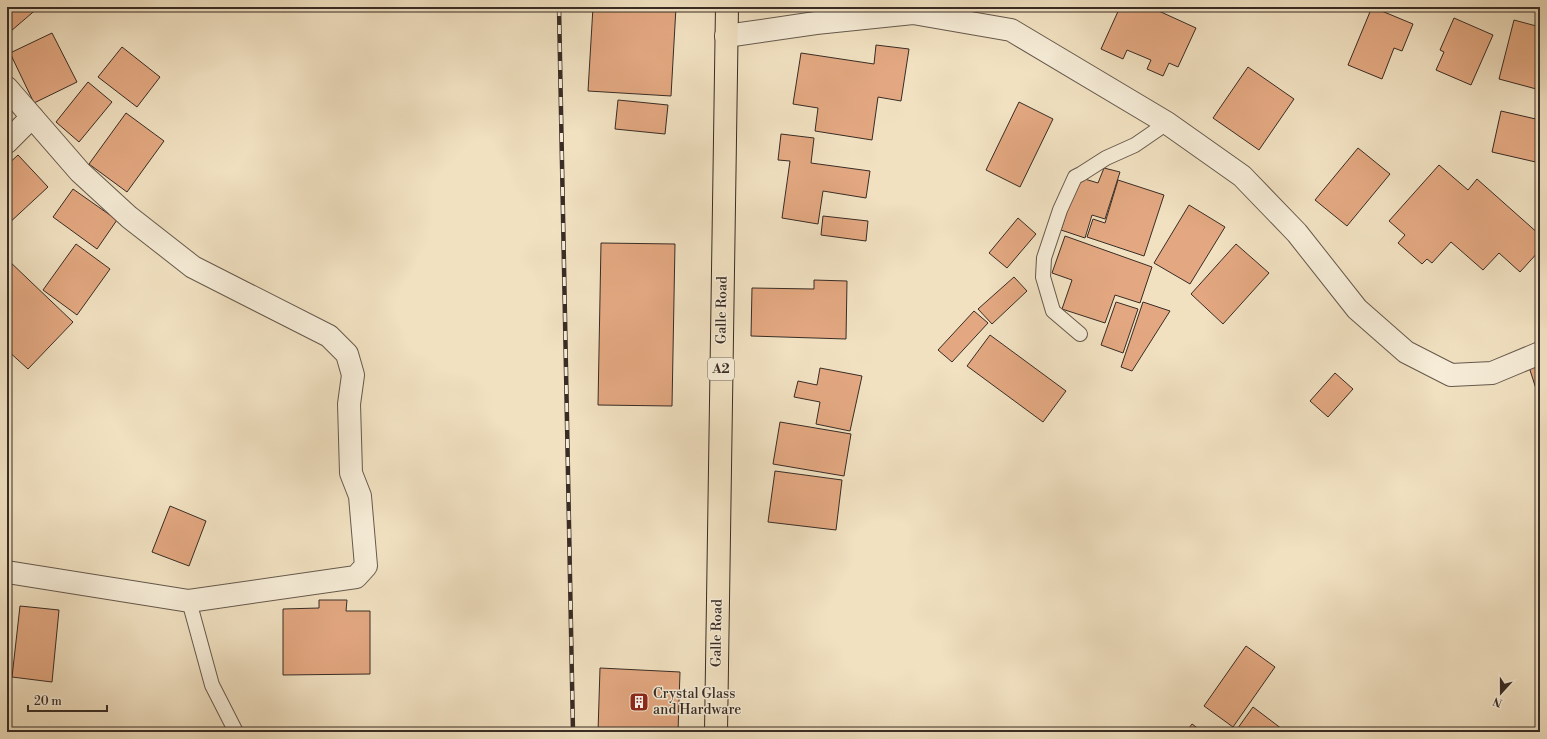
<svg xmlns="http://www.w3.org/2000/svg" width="1547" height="739" viewBox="0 0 1547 739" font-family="'Libre Bodoni',serif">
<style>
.building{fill:#e3a881;stroke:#382c25}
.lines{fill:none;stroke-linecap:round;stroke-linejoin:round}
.lane-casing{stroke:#66594c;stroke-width:16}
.street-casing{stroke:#66594c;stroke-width:24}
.highway-casing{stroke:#382c25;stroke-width:24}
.lane{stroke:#f6ecd7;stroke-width:14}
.street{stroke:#f6ecd7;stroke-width:22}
.highway{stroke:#f1e1c1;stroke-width:22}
.rail-casing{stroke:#382c25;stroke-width:4.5}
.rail{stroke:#f6ecd7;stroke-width:3;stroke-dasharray:9;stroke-linecap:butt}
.labels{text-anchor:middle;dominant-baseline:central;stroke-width:3;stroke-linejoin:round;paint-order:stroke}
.shield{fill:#f6ecd7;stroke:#71665a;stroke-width:1}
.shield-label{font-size:13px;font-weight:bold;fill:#382c25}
.street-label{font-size:14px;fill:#382c25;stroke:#f6ecd7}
.poi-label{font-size:14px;fill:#382c25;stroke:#f6ecd7;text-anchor:start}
</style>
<rect width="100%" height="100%" fill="#f1e1c1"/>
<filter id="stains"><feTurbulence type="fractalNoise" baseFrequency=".005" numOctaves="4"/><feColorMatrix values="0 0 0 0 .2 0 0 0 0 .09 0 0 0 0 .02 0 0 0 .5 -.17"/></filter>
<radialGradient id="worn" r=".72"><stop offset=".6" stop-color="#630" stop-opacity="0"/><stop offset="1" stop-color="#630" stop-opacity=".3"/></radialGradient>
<g class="building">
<path d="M7,7H39L11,31L7,27Z"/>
<path d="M593,7H676L671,96L588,91Z"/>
<path d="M1120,7H1150L1196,28L1178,67L1169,63L1163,76L1147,69L1151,60L1127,50L1123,59L1101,49Z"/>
<path d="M1372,7L1413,24L1402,51L1394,48L1382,79L1348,65Z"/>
<path d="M1454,18L1493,35L1471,85L1436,70L1444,52L1440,50Z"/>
<path d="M1514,20L1540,27V90L1499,79Z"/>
<path d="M52,33L77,82L34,103L10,53Z"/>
<path d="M876,45L909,49L901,101L878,97L872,140L815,131L818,108L793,104L801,53L874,64Z"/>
<path d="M122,47L160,77L137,107L98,77Z"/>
<path d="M1248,67L1294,99L1259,150L1213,118Z"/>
<path d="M88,82L112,102L79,142L56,122Z"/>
<path d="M618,100L668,105L665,134L615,129Z"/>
<path d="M1019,102L1053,119L1020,187L986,170Z"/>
<path d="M1501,111L1540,120V163L1492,152Z"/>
<path d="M126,113L164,141L127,192L89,164Z"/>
<path d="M781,134L814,138L811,163L870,171L866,198L823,191L818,224L782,218L790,161L778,160Z"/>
<path d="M1358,148L1390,174L1347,226L1315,200Z"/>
<path d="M18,155L48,187L7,225V165Z"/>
<path d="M1439,165L1468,190L1477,179L1540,235V250L1520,272L1499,253L1483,270L1451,242L1432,263L1427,259L1422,264L1398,243L1405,235L1389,221Z"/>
<path d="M1104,168L1120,172L1105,219L1092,215L1085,238L1061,230L1078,177L1098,183Z"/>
<path d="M1118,180L1164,195L1144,256L1087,237L1093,219L1105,223Z"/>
<path d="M73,189L117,220L97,249L53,217Z"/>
<path d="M1189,205L1225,227L1190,284L1154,263Z"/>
<path d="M823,216L868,221L866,241L821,235Z"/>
<path d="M1018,218L1036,234L1007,268L989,253Z"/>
<path d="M1065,236L1152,267L1140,303L1115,295L1105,323L1062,309L1072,280L1052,273Z"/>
<path d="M601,243L675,244L672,406L598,405Z"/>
<path d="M76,244L110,269L77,315L43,290Z"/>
<path d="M1236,244L1269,273L1223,324L1191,294Z"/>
<path d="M7,259L73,322L28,369L7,350Z"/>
<path d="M1014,277L1027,291L992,324L978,309Z"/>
<path d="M814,280L847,281L846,339L751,336L752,288L814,289Z"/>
<path d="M1116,302L1138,309L1123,353L1101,345Z"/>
<path d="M1143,302L1170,311L1132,371L1121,367Z"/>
<path d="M974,311L988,323L952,362L938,350Z"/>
<path d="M990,335L1066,391L1043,422L967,366Z"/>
<path d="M1540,360V401L1528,364Z"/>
<path d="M820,368L862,376L850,431L816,424L820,402L794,397L798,381L817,385Z"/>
<path d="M1335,373L1353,389L1328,417L1310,401Z"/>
<path d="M780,422L851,434L844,476L773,464Z"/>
<path d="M775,471L842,480L836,530L768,522Z"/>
<path d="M170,506L206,521L189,566L152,552Z"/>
<path d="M319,600H347L346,611H370V674L283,675V609L319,608Z"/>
<path d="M20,606L59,610L52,682L12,677Z"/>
<path d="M1246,646L1275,667L1233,727L1204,706Z"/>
<path d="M600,668L680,672L678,732H598Z"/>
<path d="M1253,707L1282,729L1280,732H1235Z"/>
<path d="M1192,724L1203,732H1186Z"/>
</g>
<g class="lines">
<g class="lane-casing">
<g id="lane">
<path d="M1080,334L1053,311L1043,277L1044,258L1060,210L1075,177L1081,174L1106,158L1135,145L1167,123"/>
<path d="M189,601L212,685L236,732"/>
</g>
</g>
<g class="street-casing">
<g id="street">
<path d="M726,36L816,23L913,13L1011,30L1167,123L1242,176L1297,233L1357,309L1406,352L1451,375L1492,373L1540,353"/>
<path d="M7,88L80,172L129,217L193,267L329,336L347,354L353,375L349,404L351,473L360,496L366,566L356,577L189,601L7,572"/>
<path d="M7,142L32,117"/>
</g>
</g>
<g class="highway-casing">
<path id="highway" d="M716,732L727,7"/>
</g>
<use href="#lane" class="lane"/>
<use href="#street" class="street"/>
<use href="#highway" class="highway"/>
<g class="rail-casing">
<path id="rail" d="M559,7L573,732"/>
</g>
<use href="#rail" class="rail"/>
</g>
<defs>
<g id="building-square" transform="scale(1)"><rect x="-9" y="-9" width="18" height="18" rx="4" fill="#8f2418" stroke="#f6ecd7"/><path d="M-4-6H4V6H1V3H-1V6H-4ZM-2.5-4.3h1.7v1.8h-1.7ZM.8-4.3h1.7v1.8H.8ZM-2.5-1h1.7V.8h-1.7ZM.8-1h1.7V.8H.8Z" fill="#fff"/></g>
</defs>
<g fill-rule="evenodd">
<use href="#building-square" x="639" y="702"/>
</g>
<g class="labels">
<rect class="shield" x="708" y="358" width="26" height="22" rx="3"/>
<g class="shield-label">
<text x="721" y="369">A2</text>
</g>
<g class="street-label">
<text transform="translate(722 310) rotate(-89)">Galle Road</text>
<text transform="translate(717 633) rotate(-89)">Galle Road</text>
</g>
<g class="poi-label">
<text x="653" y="694">Crystal Glass<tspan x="653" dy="16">and Hardware</tspan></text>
</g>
</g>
<rect width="1547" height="739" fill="none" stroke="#f1e1c1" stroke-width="24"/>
<rect x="8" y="8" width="1531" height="723" fill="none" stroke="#382c25" stroke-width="2"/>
<rect x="12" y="12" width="1523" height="715" fill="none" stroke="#382c25"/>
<g transform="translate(1501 693) rotate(201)" stroke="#f6ecd7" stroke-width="3" paint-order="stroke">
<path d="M0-3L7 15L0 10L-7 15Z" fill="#382c25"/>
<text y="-6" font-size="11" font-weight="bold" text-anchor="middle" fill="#382c25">N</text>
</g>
<path d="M28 705v6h79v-6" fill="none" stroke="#382c25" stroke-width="2"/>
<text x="34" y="705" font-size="12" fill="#382c25" stroke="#f6ecd7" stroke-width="3" paint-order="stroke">20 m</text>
<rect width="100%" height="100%" filter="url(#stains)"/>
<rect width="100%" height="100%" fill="url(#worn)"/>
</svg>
